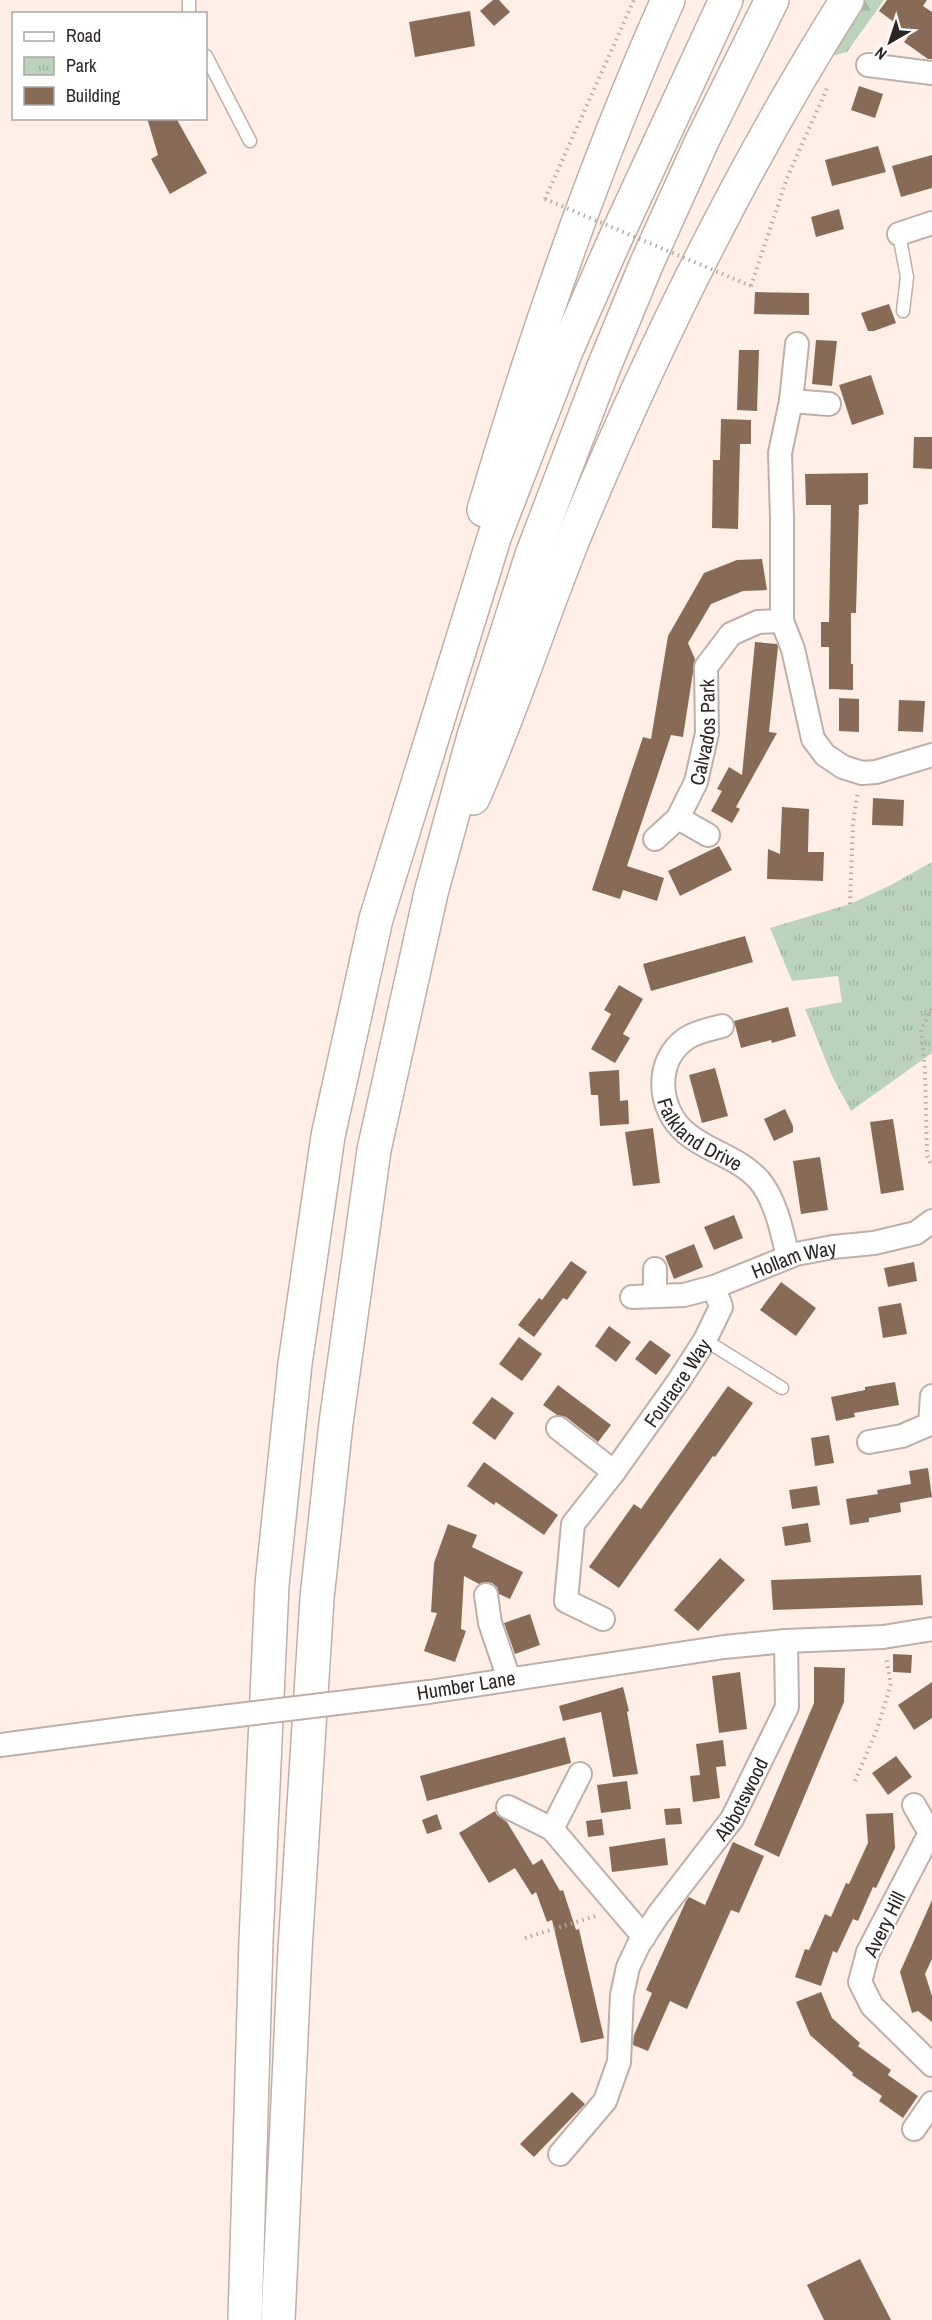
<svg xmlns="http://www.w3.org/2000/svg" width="932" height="2320" viewBox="0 0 932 2320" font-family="'Archivo Narrow',sans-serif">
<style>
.forest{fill:url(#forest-firs)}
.park{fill:url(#park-tufts)}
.building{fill:#876b57}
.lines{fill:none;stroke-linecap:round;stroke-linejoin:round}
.lane-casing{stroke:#beafa8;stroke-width:15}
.street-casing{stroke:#beafa8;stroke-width:26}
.highway-casing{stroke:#beafa8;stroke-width:36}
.path{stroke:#b5a9a3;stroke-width:4;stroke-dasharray:1.5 4.5;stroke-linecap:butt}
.lane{stroke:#fff;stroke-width:12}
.street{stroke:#fff;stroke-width:22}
.highway{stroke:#fff;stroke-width:33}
.street-bridge-casing{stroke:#beafa8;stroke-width:26;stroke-linecap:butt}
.path-bridge{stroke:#b5a9a3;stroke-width:4;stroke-dasharray:1.5 4.5;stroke-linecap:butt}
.street-bridge{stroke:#fff;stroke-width:22}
.labels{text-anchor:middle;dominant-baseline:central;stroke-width:4.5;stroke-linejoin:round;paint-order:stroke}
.street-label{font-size:20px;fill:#2b2523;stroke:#fff}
</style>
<defs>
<pattern id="forest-firs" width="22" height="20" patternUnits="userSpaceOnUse" patternTransform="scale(1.5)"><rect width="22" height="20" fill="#bbd2bb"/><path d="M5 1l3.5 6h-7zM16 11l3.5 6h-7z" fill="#a1b4a0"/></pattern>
<pattern id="park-tufts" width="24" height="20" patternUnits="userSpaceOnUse" patternTransform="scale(1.5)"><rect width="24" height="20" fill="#bbd2bb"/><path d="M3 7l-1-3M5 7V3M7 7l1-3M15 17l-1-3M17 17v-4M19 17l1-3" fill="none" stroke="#a1b4a0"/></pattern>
</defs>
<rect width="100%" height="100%" fill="#ffefe7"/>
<path class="forest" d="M858,0H884L847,52L819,59Z"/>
<path class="park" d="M932,862V1053L851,1111L832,1076L805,1009L842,1002L838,976L792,981L770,928L850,904L891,885Z"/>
<g class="building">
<path d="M493,0H499L510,12L494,26L480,11Z"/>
<path d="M887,0H927L923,6L932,12V59H928L904,42L910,34L879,11Z"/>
<path d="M470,11L475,46L415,57L409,22Z"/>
<path d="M859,86L883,94L875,118L851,110Z"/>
<path d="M147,118H176L207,173L170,194L151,159L158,155Z"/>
<path d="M878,146L886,172L832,186L825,160Z"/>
<path d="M932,155V188L901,197L892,166Z"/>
<path d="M839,209L844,229L816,237L811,217Z"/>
<path d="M755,292L809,293V315L754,314Z"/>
<path d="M889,304L896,323L874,331H868L861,313Z"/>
<path d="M816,340L837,341L832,386L812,384Z"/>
<path d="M739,350H759L757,411L737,410Z"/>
<path d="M871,375L884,414L852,425L839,385Z"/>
<path d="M721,419L751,420V444H740L738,529L712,528L713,460H720Z"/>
<path d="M914,437H932V469L913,468Z"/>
<path d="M868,473V504L859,505L856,613H851V664H853V690L829,689V647H821V622H829L831,505H806L805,474Z"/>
<path d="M762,559L767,590L743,591L711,604L688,643L695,659L683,737L671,735L627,866L664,878L657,901L623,890L620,899L592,890L643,737L651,739L668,636L704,573L737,560Z"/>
<path d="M755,642L777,644L778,647L769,732L777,733L736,807L740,809L732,823L711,811L722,791L717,789L729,767L742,775Z"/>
<path d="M839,698L859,699V732L839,731Z"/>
<path d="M899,700L925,701L923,732L898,731Z"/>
<path d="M873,798L904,800L903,826L872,825Z"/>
<path d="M782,807L809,809L808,852H824L823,881L767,879L768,849L780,854Z"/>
<path d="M719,846L732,870L680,896L668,871Z"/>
<path d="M745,936L753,962L651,991L643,964Z"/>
<path d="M619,985L643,999L623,1034L630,1038L615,1063L591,1049L611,1014L604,1010Z"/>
<path d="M788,1007L796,1036L772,1043L771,1040L741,1048L734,1021Z"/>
<path d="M715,1068L728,1116L702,1123L689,1075Z"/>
<path d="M619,1070L620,1101L628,1100L629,1124L600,1126L598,1095H591L589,1072Z"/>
<path d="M785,1109L793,1126V1132L774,1141L764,1119Z"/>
<path d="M893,1119L904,1190L881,1194L870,1122Z"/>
<path d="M653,1128L660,1183L633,1186L625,1132Z"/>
<path d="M820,1157L828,1210L801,1214L793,1161Z"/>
<path d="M734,1215L743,1238L714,1250L704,1227Z"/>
<path d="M694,1244L703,1267L674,1279L665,1256Z"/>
<path d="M571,1261L587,1272L567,1300L563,1298L534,1337L518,1325L539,1298L542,1300Z"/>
<path d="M914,1262L917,1281L888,1287L884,1268Z"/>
<path d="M781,1282L816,1308L796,1336L760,1310Z"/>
<path d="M901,1303L907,1334L883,1338L878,1307Z"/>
<path d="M609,1326L631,1342L616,1362L595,1346Z"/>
<path d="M519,1337L542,1354L522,1381L499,1364Z"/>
<path d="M650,1340L671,1355L656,1375L635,1359Z"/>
<path d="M895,1382L899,1405L854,1413L855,1417L836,1421L831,1397L865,1390V1387Z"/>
<path d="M558,1385L611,1425L598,1442L566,1417L557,1415L543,1405Z"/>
<path d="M728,1386L753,1403L715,1457L713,1456L619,1588L589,1567L634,1504L641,1509Z"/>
<path d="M492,1397L514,1413L495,1440L472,1423Z"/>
<path d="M829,1435L834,1463L815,1466L811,1438Z"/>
<path d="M484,1462L558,1515L544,1535L496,1502L494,1505L467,1486Z"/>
<path d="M928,1468L932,1497L900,1503L901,1512L869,1518V1522L850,1525L846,1499L878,1494L877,1490L911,1484L909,1471Z"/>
<path d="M817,1486L820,1505L792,1509L789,1490Z"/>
<path d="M808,1523L811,1542L785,1546L782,1527Z"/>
<path d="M448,1524L477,1535L472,1547L523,1572L510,1599L499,1594L497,1587L492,1583L485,1582L479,1584L464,1576L461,1629L466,1631L455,1662L424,1651L437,1613L431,1612L434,1563Z"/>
<path d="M720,1558L745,1580L698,1631L674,1610Z"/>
<path d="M921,1575L923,1605L773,1610L771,1580Z"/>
<path d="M530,1614L540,1645L515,1654L504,1623Z"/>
<path d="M893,1654L912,1655L911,1673L893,1672Z"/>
<path d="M814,1667L845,1668L844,1702L779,1857L754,1845L814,1703Z"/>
<path d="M740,1672L747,1729L719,1733L712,1676Z"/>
<path d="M932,1682V1718L914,1730L898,1705Z"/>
<path d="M623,1687L629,1711L627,1712L638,1774L613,1777L601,1712L563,1721L559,1706Z"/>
<path d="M565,1737L571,1763L427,1801L420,1776Z"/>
<path d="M723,1740L726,1766L716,1767L720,1798L693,1802L690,1776L700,1775L696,1744Z"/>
<path d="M896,1756L912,1777L888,1795L872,1773Z"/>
<path d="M627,1781L631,1809L601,1813L597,1785Z"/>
<path d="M680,1808L682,1824L666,1825L664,1809Z"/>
<path d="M495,1811L497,1815L507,1822L533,1865L542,1859L560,1891L563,1890L576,1930L579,1929L604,2038L581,2043L552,1920L547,1922L536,1892L532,1895L515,1868L489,1883L459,1833Z"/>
<path d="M893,1813L895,1848L876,1888L873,1887L858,1921L853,1919L837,1953L833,1951L821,1986L795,1977L805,1949L809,1950L825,1914L831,1917L846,1883L849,1884L868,1843L866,1814Z"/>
<path d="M437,1814L442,1829L427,1834L422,1820Z"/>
<path d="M602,1819L604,1835L588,1837L586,1821Z"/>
<path d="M665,1838L668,1865L612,1872L609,1847Z"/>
<path d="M733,1842L764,1856L739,1913L731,1910L687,2009L670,2001L648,2051L633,2045L634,2035L652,1993L646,1990L686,1901L689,1897L705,1905Z"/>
<path d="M932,1900V1959L925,1974L932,1996V2022L918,2011L912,2013L900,1972Z"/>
<path d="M821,1992L832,2018L860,2043L858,2046L891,2070L888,2075L918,2096L903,2118L879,2101L882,2096L852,2075L853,2073L810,2035L796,2002Z"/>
<path d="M572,2092L585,2104L534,2157L520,2144Z"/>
<path d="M860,2259L891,2320H824L807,2285Z"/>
</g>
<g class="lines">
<g class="lane-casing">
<g id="lane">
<path d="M189,14V0"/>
<path d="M206,56L250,141"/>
<path d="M899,234L907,277L903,311"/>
<path d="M705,1340L782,1388"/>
</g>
</g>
<g class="street-casing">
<g id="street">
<path d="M868,65L932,73"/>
<path d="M899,234L932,223"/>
<path d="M797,344L791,401L780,453L782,518V621L793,649L813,739L825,755L843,767L862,773L876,772L932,755"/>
<path d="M791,401L829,404"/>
<path d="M678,818L708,835"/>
<path id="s1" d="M655,839L678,818L696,782L707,733L706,667L731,634L758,622L782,621"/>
<path id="s2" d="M722,1026C711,1029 696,1032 687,1038C654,1060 657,1109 686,1133C708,1152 737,1156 759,1180C776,1200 782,1232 788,1257"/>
<path d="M655,1269V1296"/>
<path id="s3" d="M632,1297L684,1295L714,1287L796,1254L833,1247L874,1243L916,1233L932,1221"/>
<path d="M558,1428L614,1472"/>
<path d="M869,1442L902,1436L930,1424L932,1396"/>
<path d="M486,1595L490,1623L509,1679"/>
<path id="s4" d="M603,1619L566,1601L573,1524L614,1472L678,1382L705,1340L721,1307L714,1287"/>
<path d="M429,1692L724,1647L786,1641L883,1637L932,1629"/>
<path d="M0,1745L130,1728"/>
<path d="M914,1805L930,1833L932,1832"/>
<path d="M508,1807L552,1829L644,1937"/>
<path d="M552,1829L580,1774"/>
<path d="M930,1833L868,1952L860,1982L872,2006L932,2065"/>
<path d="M914,2129L932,2103"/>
<path id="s5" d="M560,2154L605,2101L619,2062L622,1995L628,1967L639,1944L658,1915L732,1819L787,1707L786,1641"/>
</g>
</g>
<g class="highway-casing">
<g id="highway">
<path d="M484,510C535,337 594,165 668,0"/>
<path d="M473,798C512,711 540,620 576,532C652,349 741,168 847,0"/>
<path d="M245,2320L256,1941L272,1585L295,1364L328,1136L376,919L495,535L566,351L612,246L726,0"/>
<path d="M278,2320L295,1950L317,1598L336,1423L374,1150L431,893L474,736L532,555L603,369L646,265L702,141L772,0"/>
</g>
</g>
<g class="path">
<path d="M545,199L634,0"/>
<path d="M751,286L787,178L828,86"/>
<path d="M850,904L853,823L858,791"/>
<path d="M932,1009L921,1030L925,1071L927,1156L932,1166"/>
<path d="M855,1781L877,1729L891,1684L886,1657"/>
<path d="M525,1938L599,1915"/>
</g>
<use href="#lane" class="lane"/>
<use href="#street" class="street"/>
<use href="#highway" class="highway"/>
<g class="street-bridge-casing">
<path id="street-bridge" d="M130,1728L429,1692"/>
</g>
<path class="path-bridge" d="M545,199L751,286"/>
<use href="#street-bridge" class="street-bridge"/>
</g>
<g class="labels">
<g class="street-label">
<text stroke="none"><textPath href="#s1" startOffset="122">Calvados Park</textPath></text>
<text stroke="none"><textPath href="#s2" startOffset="158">Falkland Drive</textPath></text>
<text stroke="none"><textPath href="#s3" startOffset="168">Hollam Way</textPath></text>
<text stroke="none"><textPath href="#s4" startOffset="294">Fouracre Way</textPath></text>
<text transform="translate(466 1685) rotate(-9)">Humber Lane</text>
<text stroke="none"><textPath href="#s5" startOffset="410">Abbotswood</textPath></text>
<text transform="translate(884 1924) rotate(-64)">Avery Hill</text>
</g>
</g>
<rect x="12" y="12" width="195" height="108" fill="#ffffff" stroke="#aaa8a7" stroke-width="1.5"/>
<rect x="24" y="32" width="30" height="9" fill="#ffffff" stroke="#aaa8a7" stroke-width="1.5"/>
<text x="66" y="42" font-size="18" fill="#2b2523">Road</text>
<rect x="24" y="57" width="30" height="18" fill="url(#park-tufts)" stroke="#aaa8a7" stroke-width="1.5"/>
<text x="66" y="72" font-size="18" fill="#2b2523">Park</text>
<rect x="24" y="87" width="30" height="18" fill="#876b57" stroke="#aaa8a7" stroke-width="1.5"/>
<text x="66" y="102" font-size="18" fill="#2b2523">Building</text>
<g transform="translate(890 42) rotate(219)" stroke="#ffffff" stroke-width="4.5" paint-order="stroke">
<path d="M0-4.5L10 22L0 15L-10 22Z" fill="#2b2523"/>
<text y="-9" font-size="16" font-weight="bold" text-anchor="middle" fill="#2b2523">N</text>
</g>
</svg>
